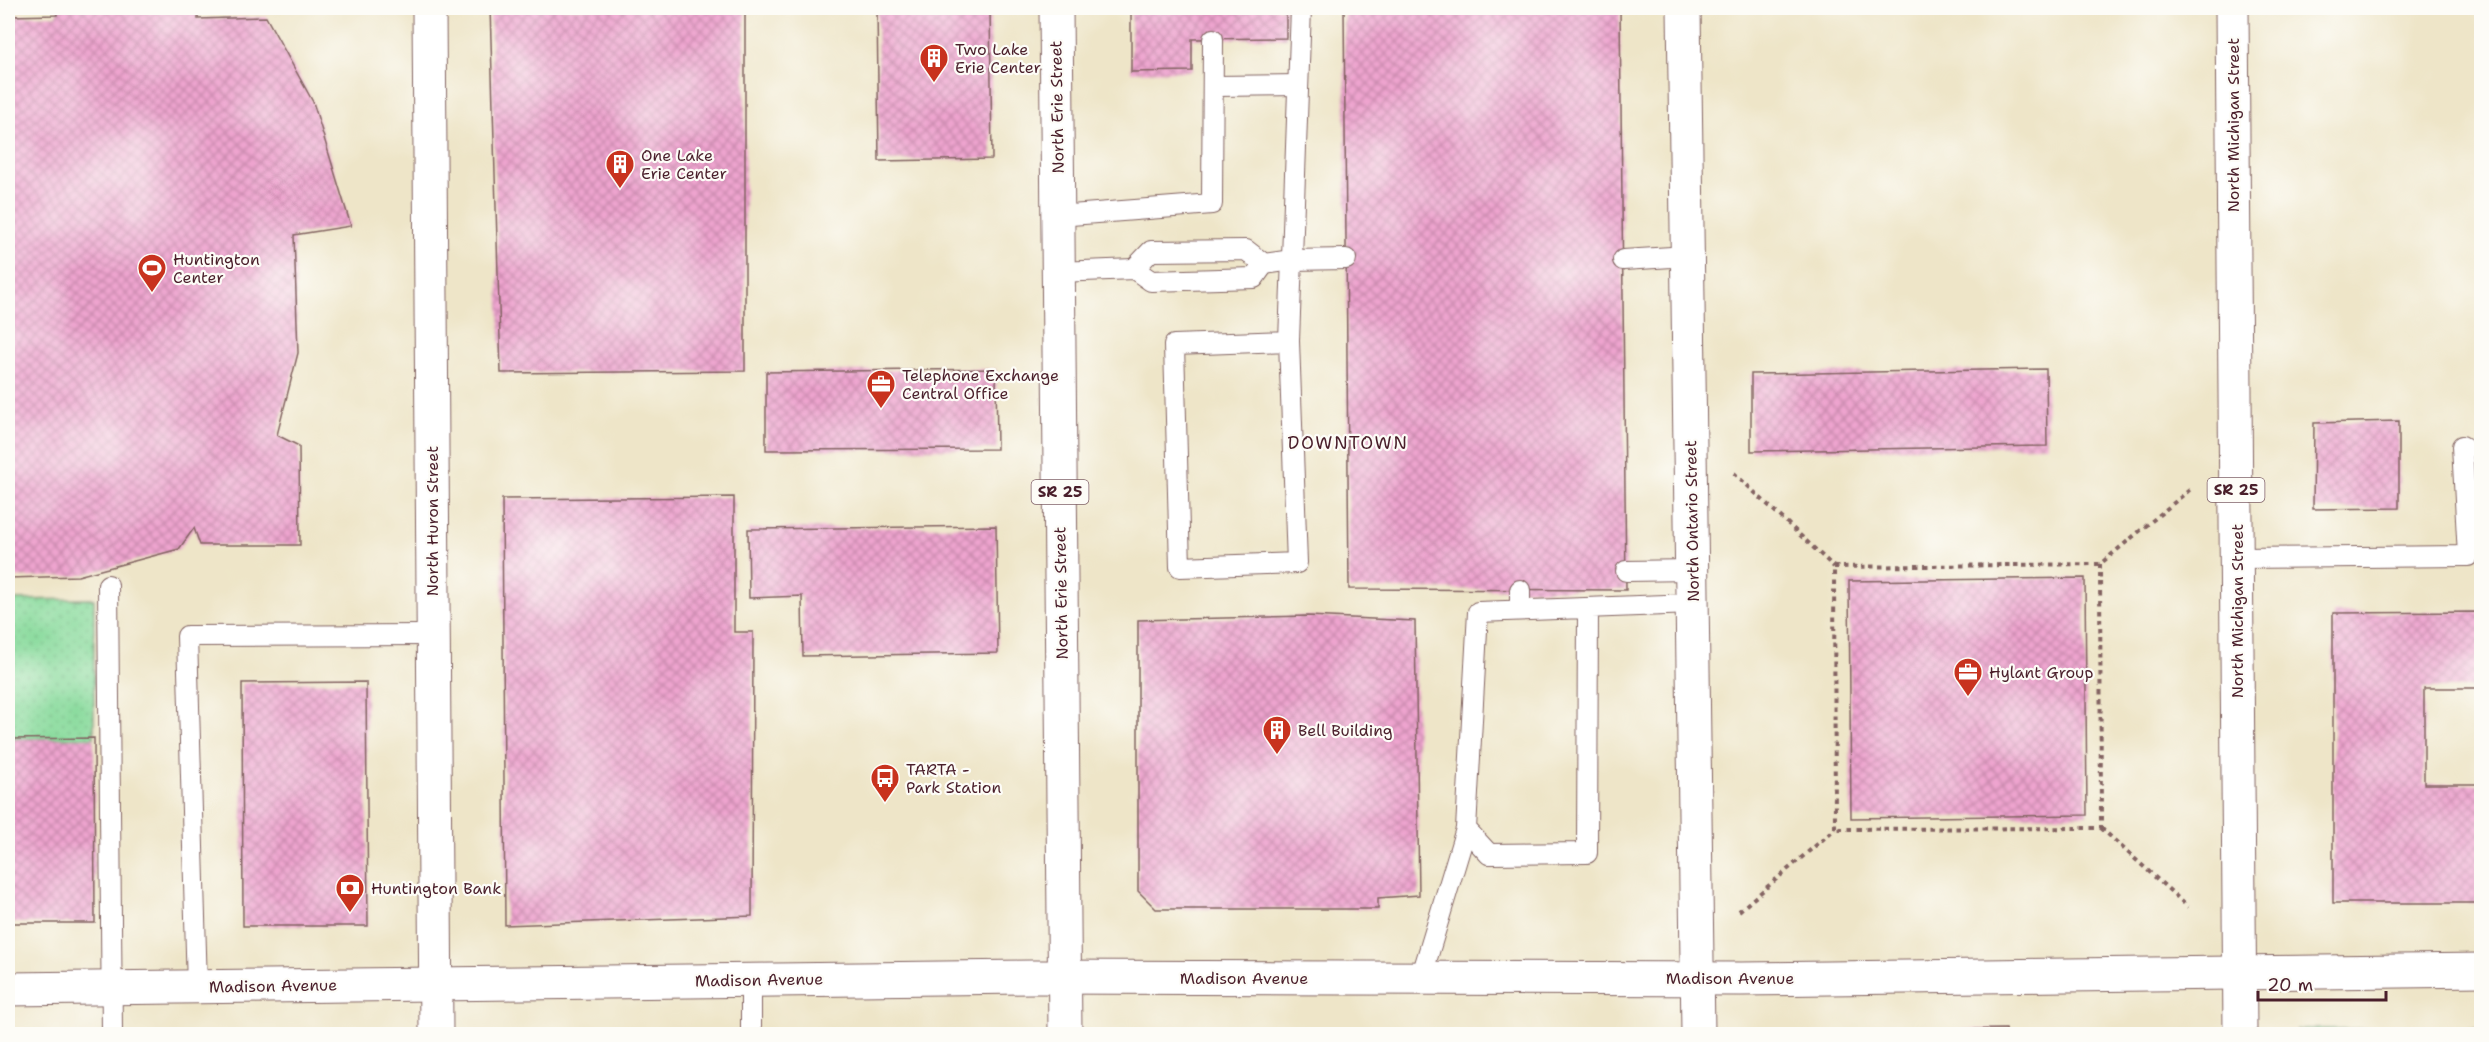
<svg xmlns="http://www.w3.org/2000/svg" width="2489" height="1042" viewBox="0 0 2489 1042" font-family="'Shantell Sans',sans-serif">
<style>
.grass{fill:url(#grass-dots);stroke:#687c63;stroke-width:1.5}
.green{fill:#87da9b;stroke:#687c63;stroke-width:1.5}
.building{fill:url(#building-cross-hatch)}
.lines{fill:none;stroke-linecap:round;stroke-linejoin:round}
.lane-casing{stroke:#836462;stroke-width:22}
.street-casing{stroke:#836462;stroke-width:35}
.secondary-casing{stroke:#836462;stroke-width:35}
.primary-casing{stroke:#836462;stroke-width:35}
.path{stroke:#836462;stroke-width:4;stroke-dasharray:4.5 4.5;stroke-linecap:butt}
.lane{stroke:#fff;stroke-width:20}
.street{stroke:#fff;stroke-width:33}
.secondary{stroke:#fff;stroke-width:33}
.primary{stroke:#fff;stroke-width:33}
.labels{text-anchor:middle;dominant-baseline:central;stroke-width:4.5;stroke-linejoin:round;paint-order:stroke}
.shield{fill:#fdfcf7;stroke:#806168;stroke-width:1.5}
.shield-label{font-size:15px;font-weight:bold;fill:#4a1f2b}
.poi-label{font-size:16px;fill:#4a1f2b;stroke:#fdfcf7;text-anchor:start}
.street-label{font-size:16px;fill:#4a1f2b;stroke:#fdfcf7}
.neighbourhood-label{font-size:18px;letter-spacing:1.5px;fill:#4a1f2b;stroke:#fdfcf7}
</style>
<defs>
<pattern id="grass-dots" width="8" height="8" patternUnits="userSpaceOnUse" patternTransform="scale(1.5)"><rect width="8" height="8" fill="#87da9b"/><path d="M2 2h.1M6 6h.1" fill="none" stroke="#76bb86" stroke-width="1.8" stroke-linecap="round"/></pattern>
<pattern id="building-cross-hatch" width="8" height="8" patternUnits="userSpaceOnUse" patternTransform="scale(1.5)"><rect width="8" height="8" fill="#eea4cf"/><path d="M0 0l8 8M0 8l8-8" fill="none" stroke="#c385a8"/></pattern>
</defs>
<rect width="100%" height="100%" fill="#fdfcf7"/>
<filter id="ink" filterUnits="userSpaceOnUse"><feTurbulence type="fractalNoise" baseFrequency=".0167" numOctaves="2"/><feDisplacementMap in="SourceGraphic" scale="12" xChannelSelector="R" yChannelSelector="G"/><feConvolveMatrix kernelMatrix="1 2 1 2 8 2 1 2 1" color-interpolation-filters="sRGB"/></filter>
<filter id="wash" filterUnits="userSpaceOnUse"><feTurbulence type="fractalNoise" baseFrequency=".008" numOctaves="4" result="noise"/><feDisplacementMap in="SourceGraphic" scale="24" xChannelSelector="R" yChannelSelector="G"/><feGaussianBlur stdDeviation="1.35" result="paint"/><feColorMatrix in="noise" values="0 0 0 0 0 0 0 0 0 0 0 0 0 0 0 0 0 1.4 0 .05"/><feComposite in="paint" operator="in"/></filter>
<g filter="url(#wash)">
<rect width="100%" height="100%" fill="#eee5c8"/>
<path class="grass" d="M94,599V738L8,739V600Z"/>
<path class="green" d="M2297,1029H2481L2482,1034H2297Z"/>
<g id="blocks">
<g class="building">
<path d="M57,8H198V19L266,17L313,102L351,226L294,235L298,353L277,435L299,446L300,545H200L194,528L179,549L78,576L8,578V16L57,15Z"/>
<path d="M490,8H745V371L501,373Z"/>
<path d="M877,8H990L992,159L879,161Z"/>
<path d="M1131,8H1286V38L1192,39V71L1131,72Z"/>
<path d="M1344,8H1620L1626,590L1349,589Z"/>
<path d="M996,369L997,449L766,450V372Z"/>
<path d="M2046,369L2047,446L1751,451V374Z"/>
<path d="M2399,421V508L2313,509L2314,423Z"/>
<path d="M734,497V632H753L752,916L505,925L502,499Z"/>
<path d="M996,526L998,653L803,656L802,596L749,598L748,529Z"/>
<path d="M2085,578L2087,815L1851,818L1849,581Z"/>
<path d="M2482,612V688H2424V784H2482V903H2333V613Z"/>
<path d="M1308,616L1415,621L1419,895L1378,898V909H1156L1138,891V620Z"/>
<path d="M366,682L368,926H243L242,683Z"/>
<path d="M94,738L95,923H8V739Z"/>
<path d="M2006,1029L2007,1034H1941L1940,1030Z"/>
<path d="M368,1031V1034H292V1032Z"/>
</g>
</g>
</g>
<g filter="url(#ink)">
<use href="#blocks" fill-opacity="0" stroke="#836462" stroke-width="1.5"/>
<g class="lines">
<g class="lane-casing">
<g id="lane">
<path d="M1214,86L1298,85"/>
<path d="M1058,216L1212,204L1213,39"/>
<path d="M1623,260L1688,256"/>
<path d="M1134,269L1151,251L1246,250L1264,264L1292,260L1346,259"/>
<path d="M1058,272L1134,269L1151,281L1254,278L1264,264"/>
<path d="M1289,341L1174,345L1180,567L1297,563L1289,341L1301,8"/>
<path d="M2236,558L2468,556L2462,446"/>
<path d="M1626,571L1692,570"/>
<path d="M108,585L112,1034"/>
<path d="M1520,590V610"/>
<path d="M1588,608L1587,853L1489,854L1466,829L1478,612L1693,604"/>
<path d="M1421,978L1466,829"/>
<path d="M751,980V1034"/>
<path d="M197,987L187,636L433,635"/>
</g>
</g>
<g class="street-casing">
<path id="street" d="M1684,8L1698,1034"/>
</g>
<g class="secondary-casing">
<g id="secondary">
<path d="M429,8L436,1034"/>
<path d="M8,989L1033,977L1741,979L2482,970"/>
</g>
</g>
<g class="primary-casing">
<g id="primary">
<path d="M1056,8L1065,1034"/>
<path d="M2232,8L2240,1034"/>
</g>
</g>
<g class="path">
<path d="M1734,473L1834,567"/>
<path d="M2100,564L2101,828L1835,829L1834,567L2100,564L2193,487"/>
<path d="M2101,828L2188,907"/>
<path d="M1739,911L1835,829"/>
</g>
<use href="#lane" class="lane"/>
<use href="#street" class="street"/>
<use href="#secondary" class="secondary"/>
<use href="#primary" class="primary"/>
</g>
</g>
<defs>
<g id="building-pin" transform="scale(1.5)"><path d="M0 17L-7.5 6A9.5 9.5 0 1 1 7.5 6Z" fill="#c8321e" stroke="#fdfcf7"/><path d="M-4-6H4V6H1V3H-1V6H-4ZM-2.5-4.3h1.7v1.8h-1.7ZM.8-4.3h1.7v1.8H.8ZM-2.5-1h1.7V.8h-1.7ZM.8-1h1.7V.8H.8Z" fill="#fff"/></g>
<g id="stadium-pin" transform="scale(1.5)"><path d="M0 17L-7.5 6A9.5 9.5 0 1 1 7.5 6Z" fill="#c8321e" stroke="#fdfcf7"/><path d="M0-5a6.5 5 0 1 0 0 10a6.5 5 0 1 0 0-10ZM-3.5-1.8h7v3.6h-7Z" fill="#fff"/></g>
<g id="office-pin" transform="scale(1.5)"><path d="M0 17L-7.5 6A9.5 9.5 0 1 1 7.5 6Z" fill="#c8321e" stroke="#fdfcf7"/><path d="M-6-3h4V-5.5h4V-3h4V5H-6ZM-1-4.5V-3h2v-1.5ZM-6 0V1H6V0Z" fill="#fff"/></g>
<g id="bus-pin" transform="scale(1.5)"><path d="M0 17L-7.5 6A9.5 9.5 0 1 1 7.5 6Z" fill="#c8321e" stroke="#fdfcf7"/><path d="M-5-6H5V4H4V6H2V4H-2V6H-4V4H-5ZM-3.5-4V0h7V-4ZM-3.5 1.2v1.5H-2V1.2ZM2 1.2v1.5H3.5V1.2Z" fill="#fff"/></g>
<g id="bank-pin" transform="scale(1.5)"><path d="M0 17L-7.5 6A9.5 9.5 0 1 1 7.5 6Z" fill="#c8321e" stroke="#fdfcf7"/><path d="M-6-4H6V4H-6ZM0-2.3a2.3 2.3 0 1 0 0 4.6a2.3 2.3 0 1 0 0-4.6Z" fill="#fff"/></g>
</defs>
<g fill-rule="evenodd">
<use href="#building-pin" x="934" y="58"/>
<use href="#building-pin" x="620" y="164"/>
<use href="#stadium-pin" x="152" y="268"/>
<use href="#office-pin" x="881" y="384"/>
<use href="#office-pin" x="1968" y="672"/>
<use href="#building-pin" x="1277" y="730"/>
<use href="#bus-pin" x="885" y="778"/>
<use href="#bank-pin" x="350" y="888"/>
</g>
<g class="labels">
<g class="shield">
<rect x="2207.5" y="478" width="57" height="24" rx="4.5"/>
<rect x="1031.5" y="480" width="57" height="24" rx="4.5"/>
</g>
<g class="shield-label">
<text x="2236" y="490">SR 25</text>
<text x="1060" y="492">SR 25</text>
</g>
<g class="poi-label">
<text x="955" y="49">Two Lake<tspan x="955" dy="18">Erie Center</tspan></text>
<text x="641" y="155">One Lake<tspan x="641" dy="18">Erie Center</tspan></text>
<text x="173" y="259">Huntington<tspan x="173" dy="18">Center</tspan></text>
<text x="902" y="375">Telephone Exchange<tspan x="902" dy="18">Central Office</tspan></text>
<text x="1989" y="672">Hylant Group</text>
<text x="1298" y="730">Bell Building</text>
<text x="906" y="769">TARTA -<tspan x="906" dy="18">Park Station</tspan></text>
<text x="371" y="888">Huntington Bank</text>
</g>
<g class="street-label">
<text transform="translate(1057 107) rotate(-91)">North Erie Street</text>
<text transform="translate(2233 125) rotate(-90)">North Michigan Street</text>
<text transform="translate(432 521) rotate(-90)">North Huron Street</text>
<text transform="translate(1692 521) rotate(-91)">North Ontario Street</text>
<text transform="translate(1061 593) rotate(-91)">North Erie Street</text>
<text transform="translate(2237 611) rotate(-90)">North Michigan Street</text>
<text x="1244" y="978">Madison Avenue</text>
<text x="1730" y="978">Madison Avenue</text>
<text transform="translate(759 980) rotate(-1)">Madison Avenue</text>
<text transform="translate(273 986) rotate(-1)">Madison Avenue</text>
</g>
<g class="neighbourhood-label">
<text x="1348" y="443">DOWNTOWN</text>
</g>
</g>
<rect width="2489" height="1042" fill="none" stroke="#fdfcf7" stroke-width="30"/>
<path d="M2258 991v9h128v-9" fill="none" stroke="#4a1f2b" stroke-width="3"/>
<text x="2267" y="991" font-size="18" fill="#4a1f2b" stroke="#fdfcf7" stroke-width="4.5" paint-order="stroke">20 m</text>
</svg>
